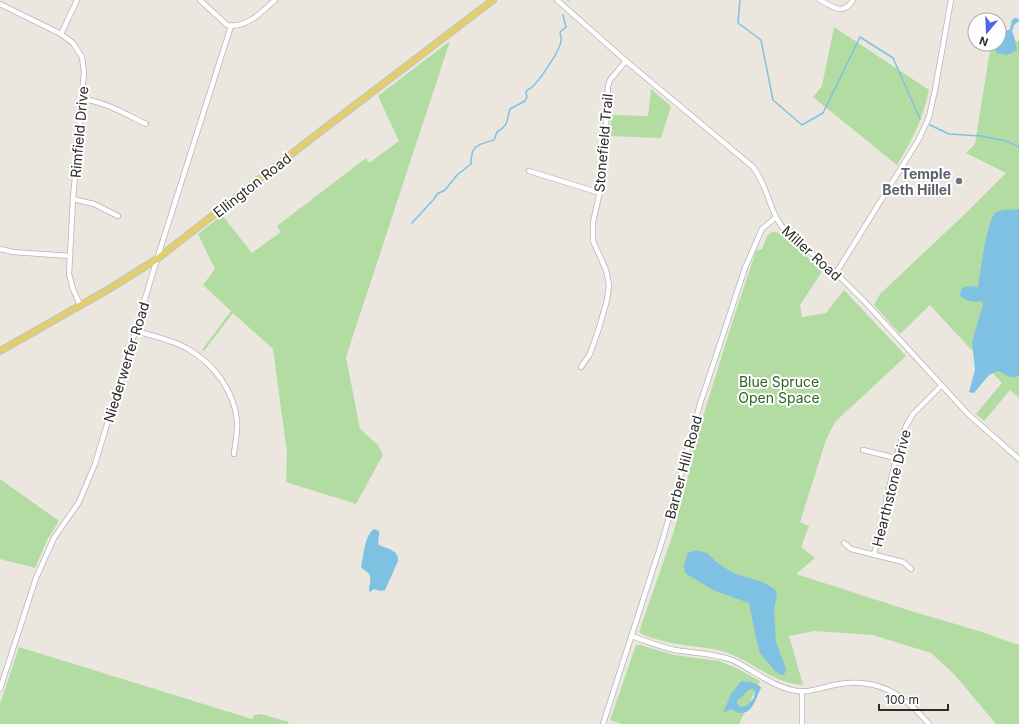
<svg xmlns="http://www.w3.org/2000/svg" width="1019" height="724" viewBox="0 0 1019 724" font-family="Inter,sans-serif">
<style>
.green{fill:#b2dca2}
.water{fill:#7ec1e2;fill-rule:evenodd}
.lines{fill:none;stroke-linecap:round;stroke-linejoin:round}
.stream{stroke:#7ec1e2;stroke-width:1.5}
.minor-casing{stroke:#b3b4bd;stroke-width:6}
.major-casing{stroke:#c4c4c4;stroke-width:8}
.minor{stroke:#fff;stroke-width:4.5}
.major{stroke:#e2ce6e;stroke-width:6}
.worship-dot{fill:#6b7280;stroke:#fff;stroke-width:1.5}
.labels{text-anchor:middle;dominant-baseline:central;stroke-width:4;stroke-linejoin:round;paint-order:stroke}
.street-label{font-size:14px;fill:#2b2b2b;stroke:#fff}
.worship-label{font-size:14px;font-weight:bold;fill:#5b616d;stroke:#fff;text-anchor:end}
.park-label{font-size:14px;fill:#2c6123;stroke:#fff}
</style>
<rect width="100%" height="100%" fill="#ebe7df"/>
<g class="green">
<path d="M999,25L1017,42L1019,39V398L1010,390L984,421L976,414L1002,383L930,305L900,334L874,305L880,294L965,214L1006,173L966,153L975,144L991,44H999Z"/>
<path d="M834,27L929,90C923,118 912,141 897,165L813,97L822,86Z"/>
<path d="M450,41L346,357L360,429L378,445L383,455L356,504L286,482L287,453L273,349L233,313L204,351L202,350L231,311L203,285L215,269L198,234L222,215L252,253L281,232L277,226L366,158L369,163L399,141L378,96Z"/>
<path d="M651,89L671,106L661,138L610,136L611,115L648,116Z"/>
<path d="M772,232L779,233L823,270L800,305L802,317L826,313L844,290L906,356L835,422L826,440L800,522L809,526L801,547L815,558L796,574L911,611L979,631L1019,645V724H996L954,674L931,653L873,635L814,631L789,636L803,685C773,684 750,659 722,651C700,646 678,646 656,639C650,637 644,636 639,632L674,531L692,460L689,462L731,326L756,251L762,249L767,236Z"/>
<path d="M0,479L59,521L47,540L35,568L0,559Z"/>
<path d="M636,645H640L674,655L719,661L736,668L760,681L739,724H622L610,720Z"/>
<path d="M19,647L252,719L254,715L261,714L289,722L288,724H0V704Z"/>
</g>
<g class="water">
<path d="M1015,18L1019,19V21L1014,25L1012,31L1014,36L1017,50L1007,55L997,53L995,50L997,44H999C999,36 1003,32 1010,29L1012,20Z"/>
<path d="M1019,209V376C1009,380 1006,373 998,371L989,375L974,393L969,392L975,370L972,342L983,305L982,301C974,303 966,301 960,296C960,284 969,286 978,287C980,274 987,221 995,213C999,209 1012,210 1019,209Z"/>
<path d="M374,529L379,531C380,536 377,540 379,545C388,549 399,550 398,561L385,590L380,591L374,589L370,592L369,591C369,586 372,578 369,574C367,571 363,570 361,567C364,555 364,536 374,529Z"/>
<path d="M696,550L707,553L715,561L733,573L762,582L775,589L777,594L774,611L776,642L786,669L784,675L779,674L775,671L760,653L757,642L749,603L713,590L685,573L684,565L688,553Z"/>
<path d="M741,681L751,682L760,686L761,688C755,699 754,714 738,713L731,709L723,713L731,694ZM750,689H752L755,691L754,698L746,706L741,707L737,704V701Z"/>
</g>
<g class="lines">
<g class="stream">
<path d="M568,0H569"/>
<path d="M740,0L738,23L761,40L773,100L802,125L823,113L860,37L893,58L920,119"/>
<path d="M930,125L949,134L981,136L1006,141L1019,147"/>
<path d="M412,223L434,199L437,194L445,190L457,175L471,164C471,145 477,145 494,140L497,132C510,124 506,121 510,109L525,101L527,97L526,93L527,90C536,88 560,50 561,41C562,39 560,35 560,32L566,27L563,15"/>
</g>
<g class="minor-casing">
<g id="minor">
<path d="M200,0L227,25C246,29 262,12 275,0"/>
<path d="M557,0L626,61L753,167C770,189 768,213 788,234L836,273L865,302L968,414L1019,459"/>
<path d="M820,0C833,7 843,16 853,0"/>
<path d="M0,4L61,34L73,43L82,57L84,72L73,199L69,274L73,289L80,305"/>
<path d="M61,34L77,0"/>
<path d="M82,99C106,102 125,114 146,124"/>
<path d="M529,171L600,193"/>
<path d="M73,199L94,204L118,216"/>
<path d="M0,249L13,252L70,256"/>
<path d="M836,273L919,139L929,117L935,90L951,0"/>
<path d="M136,331C153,336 173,340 188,349C214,364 234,391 237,420C238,432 235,443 234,454"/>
<path d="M581,367L590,354L599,328L607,300L609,285L606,270L593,241V222L603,178L608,86L610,80L626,61"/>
<path d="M863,450L896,458"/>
<path d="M844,543L851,549L903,562L911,569"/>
<path d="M874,555L896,458L906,426L913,414L941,386"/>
<path d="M631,636C646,641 660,647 675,650C694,653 713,653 732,660C752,669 770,685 792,690C806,694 820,688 834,685C876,676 902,693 929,724"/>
<path d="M0,689L36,578L54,538L79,502L95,464L157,259L231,26"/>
<path d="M802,692V724"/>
<path d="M603,724L664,535L700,404L745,268L762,229L775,218"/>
</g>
</g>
<g class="major-casing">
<path id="major" d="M0,351L109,289L157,259L312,138L493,0"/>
</g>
<use href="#minor" class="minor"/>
<use href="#major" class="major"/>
</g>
<circle class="worship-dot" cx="959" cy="181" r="4"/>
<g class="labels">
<g class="street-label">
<text transform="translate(79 132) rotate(-85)">Rimfield Drive</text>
<text transform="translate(603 143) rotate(-85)">Stonefield Trail</text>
<text transform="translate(252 185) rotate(-38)">Ellington Road</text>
<text transform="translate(812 253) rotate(42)">Miller Road</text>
<text transform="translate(126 362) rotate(-73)">Niederwerfer Road</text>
<text transform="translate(683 467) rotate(-75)">Barber Hill Road</text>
<text transform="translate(891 488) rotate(-76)">Hearthstone Drive</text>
</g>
<g class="worship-label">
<text x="951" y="173">Temple<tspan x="951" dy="16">Beth Hillel</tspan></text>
</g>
<g class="park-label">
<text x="779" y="381">Blue Spruce<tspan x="779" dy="16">Open Space</tspan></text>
</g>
</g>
<g transform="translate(987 32) rotate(199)"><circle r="19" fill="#ffffff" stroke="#aaaaaa"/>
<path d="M0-3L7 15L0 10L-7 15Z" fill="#5164e6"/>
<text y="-6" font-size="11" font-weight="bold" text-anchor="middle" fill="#2b2b2b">N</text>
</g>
<path d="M879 704v6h69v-6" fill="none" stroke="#2b2b2b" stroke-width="2"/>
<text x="885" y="704" font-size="12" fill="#2b2b2b" stroke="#ffffff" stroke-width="3" paint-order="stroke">100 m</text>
</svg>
